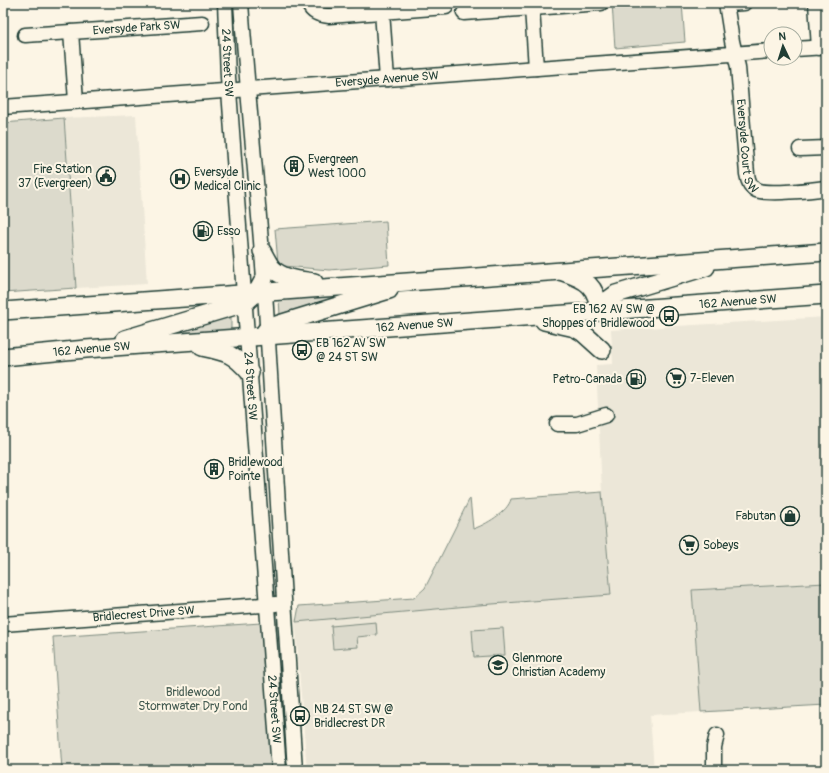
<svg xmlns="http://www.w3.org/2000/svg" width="829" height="773" viewBox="0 0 829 773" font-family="Pangolin,sans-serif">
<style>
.built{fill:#ece7d8}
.green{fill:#dcdacc;stroke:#7e8c80}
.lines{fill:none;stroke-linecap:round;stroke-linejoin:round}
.minor-casing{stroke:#1f3d34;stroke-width:17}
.major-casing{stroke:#1f3d34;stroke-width:20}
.minor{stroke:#fcf5e5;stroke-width:14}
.major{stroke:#fcf5e5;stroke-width:17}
.labels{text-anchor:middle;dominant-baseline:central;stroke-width:4;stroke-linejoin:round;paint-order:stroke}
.street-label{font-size:12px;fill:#1f3d34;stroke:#fcf5e5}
.poi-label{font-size:12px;fill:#1f3d34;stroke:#fcf5e5;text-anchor:start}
.park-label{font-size:12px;fill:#455c52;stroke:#fcf5e5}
</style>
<rect width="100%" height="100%" fill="#fcf5e5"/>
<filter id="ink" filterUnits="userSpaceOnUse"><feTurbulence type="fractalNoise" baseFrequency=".025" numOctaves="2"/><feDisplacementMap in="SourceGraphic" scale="8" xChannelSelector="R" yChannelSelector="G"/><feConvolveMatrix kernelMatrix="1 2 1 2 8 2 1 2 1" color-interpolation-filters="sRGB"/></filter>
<g filter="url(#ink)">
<g class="built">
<path d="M136,115L147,284L76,288L64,118Z"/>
<path d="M826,317V583L692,590L701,712L650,715L654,770H307L295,619L611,595L602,492L596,365L613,364L611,330Z"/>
</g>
<g class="green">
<path d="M612,3H682L685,42L615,48Z"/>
<path d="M64,118L76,288L3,293V123Z"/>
<path d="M386,221L389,265L329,270L284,266L278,263L275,229Z"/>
<path d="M345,293L346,297L280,315L279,299Z"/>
<path d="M231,314V331L168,335L160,334Z"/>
<path d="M602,492L611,595L479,605L296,622L299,606L414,598L425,588L470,498L473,529C485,525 508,512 511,499Z"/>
<path d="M826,583V705L701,712L692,590Z"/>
<path d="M376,622L377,635L357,637L358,647L333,649L331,626Z"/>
<path d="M261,623L272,770H62L53,637Z"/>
<path d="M503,628L505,655L474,657L472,630Z"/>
</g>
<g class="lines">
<g class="minor-casing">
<g id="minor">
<path id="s1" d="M225,3L228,77L279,770"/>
<path d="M241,3C248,99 258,195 265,292C275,451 284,611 295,770"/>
<path d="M308,3C312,13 319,15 329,16L446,7"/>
<path id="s2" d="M726,3L732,41L738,67L747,174C748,181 750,187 756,190C767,195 813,190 826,188"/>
<path d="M816,3L819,48"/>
<path d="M727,4L744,3"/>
<path d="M532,8L536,68"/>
<path d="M382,12L387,79"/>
<path d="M464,13L601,3"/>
<path d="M25,35L71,32"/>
<path d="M795,49L826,47"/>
<path id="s3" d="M76,101L71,32L202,23"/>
<path id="s4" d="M3,107L771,51"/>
<path d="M800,149L826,148"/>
<path d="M557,424H577L606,415"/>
<path id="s5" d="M3,624L276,604"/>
<path d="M714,770V747L717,735"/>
</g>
</g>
<g class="major-casing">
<g id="major">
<path d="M262,251C265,256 268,263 272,268C282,279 300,280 314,282"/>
<path d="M563,272C587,280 596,285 600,312"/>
<path d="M3,311L826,252"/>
<path d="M600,312L605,302L616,294L706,267"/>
<path d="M544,321L575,328L582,332L602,350"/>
<path d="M264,333L267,329L279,324L389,290"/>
<path d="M125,339L245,303L257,292L264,279"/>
<path d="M202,347C226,352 233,353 250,373"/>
<path id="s6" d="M3,357L86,349L826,295"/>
</g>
</g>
<use href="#minor" class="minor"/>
<use href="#major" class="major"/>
</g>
</g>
<defs>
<g id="building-ring" transform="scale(1)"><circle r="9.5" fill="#fcf5e5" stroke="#1f3d34" stroke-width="1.5"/><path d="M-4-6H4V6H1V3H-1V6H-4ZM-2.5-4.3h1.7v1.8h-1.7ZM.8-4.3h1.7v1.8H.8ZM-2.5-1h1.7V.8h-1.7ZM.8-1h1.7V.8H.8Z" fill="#1f3d34"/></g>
<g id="civic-ring" transform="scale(1)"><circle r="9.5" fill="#fcf5e5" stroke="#1f3d34" stroke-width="1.5"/><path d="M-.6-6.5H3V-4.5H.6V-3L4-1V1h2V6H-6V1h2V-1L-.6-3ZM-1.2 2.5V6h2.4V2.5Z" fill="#1f3d34"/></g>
<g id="hospital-ring" transform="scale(1)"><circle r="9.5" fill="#fcf5e5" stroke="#1f3d34" stroke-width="1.5"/><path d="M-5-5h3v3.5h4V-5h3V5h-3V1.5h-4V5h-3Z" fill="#1f3d34"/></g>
<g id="fuel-ring" transform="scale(1)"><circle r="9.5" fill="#fcf5e5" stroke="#1f3d34" stroke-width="1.5"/><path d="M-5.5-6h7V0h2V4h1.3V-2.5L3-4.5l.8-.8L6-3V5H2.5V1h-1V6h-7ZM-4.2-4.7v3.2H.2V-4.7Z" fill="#1f3d34"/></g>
<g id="bus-ring" transform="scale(1)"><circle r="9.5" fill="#fcf5e5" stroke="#1f3d34" stroke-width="1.5"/><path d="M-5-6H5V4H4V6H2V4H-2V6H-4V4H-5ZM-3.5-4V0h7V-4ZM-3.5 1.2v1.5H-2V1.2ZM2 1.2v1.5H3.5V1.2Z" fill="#1f3d34"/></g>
<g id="supermarket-ring" transform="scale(1)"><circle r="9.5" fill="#fcf5e5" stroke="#1f3d34" stroke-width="1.5"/><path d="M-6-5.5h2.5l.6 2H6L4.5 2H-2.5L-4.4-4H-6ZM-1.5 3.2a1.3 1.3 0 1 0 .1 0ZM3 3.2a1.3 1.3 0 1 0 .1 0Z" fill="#1f3d34"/></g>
<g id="shop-ring" transform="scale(1)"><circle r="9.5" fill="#fcf5e5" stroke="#1f3d34" stroke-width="1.5"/><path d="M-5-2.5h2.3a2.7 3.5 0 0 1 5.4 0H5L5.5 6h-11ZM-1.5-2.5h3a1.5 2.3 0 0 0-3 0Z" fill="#1f3d34"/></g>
<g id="school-ring" transform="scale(1)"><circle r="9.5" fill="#fcf5e5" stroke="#1f3d34" stroke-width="1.5"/><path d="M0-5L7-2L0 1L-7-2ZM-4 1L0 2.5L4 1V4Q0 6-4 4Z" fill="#1f3d34"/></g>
</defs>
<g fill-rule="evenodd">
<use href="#building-ring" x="294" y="166"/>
<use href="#civic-ring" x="106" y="176"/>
<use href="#hospital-ring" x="180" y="179"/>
<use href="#fuel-ring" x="203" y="231"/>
<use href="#bus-ring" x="669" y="316"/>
<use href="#bus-ring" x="302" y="350"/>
<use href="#supermarket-ring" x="676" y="378"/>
<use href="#fuel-ring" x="636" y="379"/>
<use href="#building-ring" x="214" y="469"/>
<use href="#shop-ring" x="790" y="516"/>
<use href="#supermarket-ring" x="689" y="545"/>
<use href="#school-ring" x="498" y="665"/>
<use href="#bus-ring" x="300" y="716"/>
</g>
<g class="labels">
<g class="street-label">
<text stroke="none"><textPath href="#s3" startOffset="135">Eversyde Park SW</textPath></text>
<text stroke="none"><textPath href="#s1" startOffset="60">24 Street SW</textPath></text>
<text stroke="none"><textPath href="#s4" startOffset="385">Eversyde Avenue SW</textPath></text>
<text stroke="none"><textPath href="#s2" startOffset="145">Eversyde Court SW</textPath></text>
<text stroke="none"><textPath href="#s6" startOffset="737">162 Avenue SW</textPath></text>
<text stroke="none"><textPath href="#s6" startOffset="413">162 Avenue SW</textPath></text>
<text stroke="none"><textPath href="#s6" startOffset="89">162 Avenue SW</textPath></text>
<text stroke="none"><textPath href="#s1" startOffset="384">24 Street SW</textPath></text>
<text stroke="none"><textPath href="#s5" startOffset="141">Bridlecrest Drive SW</textPath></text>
<text stroke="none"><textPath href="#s1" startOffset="708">24 Street SW</textPath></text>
</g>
<g class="poi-label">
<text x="308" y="159">Evergreen<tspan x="308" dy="14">West 1000</tspan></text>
<text x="92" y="169" text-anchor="end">Fire Station<tspan x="92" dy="14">37 (Evergreen)</tspan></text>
<text x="194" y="172">Eversyde<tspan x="194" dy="14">Medical Clinic</tspan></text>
<text x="217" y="231">Esso</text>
<text x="655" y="309" text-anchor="end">EB 162 AV SW @<tspan x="655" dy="14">Shoppes of Bridlewood</tspan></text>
<text x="316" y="343">EB 162 AV SW<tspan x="316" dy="14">@ 24 ST SW</tspan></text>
<text x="690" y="378">7-Eleven</text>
<text x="622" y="379" text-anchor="end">Petro-Canada</text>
<text x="228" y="462">Bridlewood<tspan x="228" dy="14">Pointe</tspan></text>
<text x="776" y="516" text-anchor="end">Fabutan</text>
<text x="703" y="545">Sobeys</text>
<text x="512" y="658">Glenmore<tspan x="512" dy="14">Christian Academy</tspan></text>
<text x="314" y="709">NB 24 ST SW @<tspan x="314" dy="14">Bridlecrest DR</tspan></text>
</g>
<g class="park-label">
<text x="193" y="692">Bridlewood<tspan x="193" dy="14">Stormwater Dry Pond</tspan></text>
</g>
</g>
<rect width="829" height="773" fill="none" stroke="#fcf5e5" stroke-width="16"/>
<rect x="8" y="8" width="813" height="757" fill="none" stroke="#1f3d34" stroke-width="1.5" filter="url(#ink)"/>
<g transform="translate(783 46) rotate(356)"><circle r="19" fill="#fcf5e5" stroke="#a4ab9e"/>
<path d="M0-3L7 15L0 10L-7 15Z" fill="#1f3d34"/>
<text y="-6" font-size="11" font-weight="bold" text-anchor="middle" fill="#1f3d34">N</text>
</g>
</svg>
